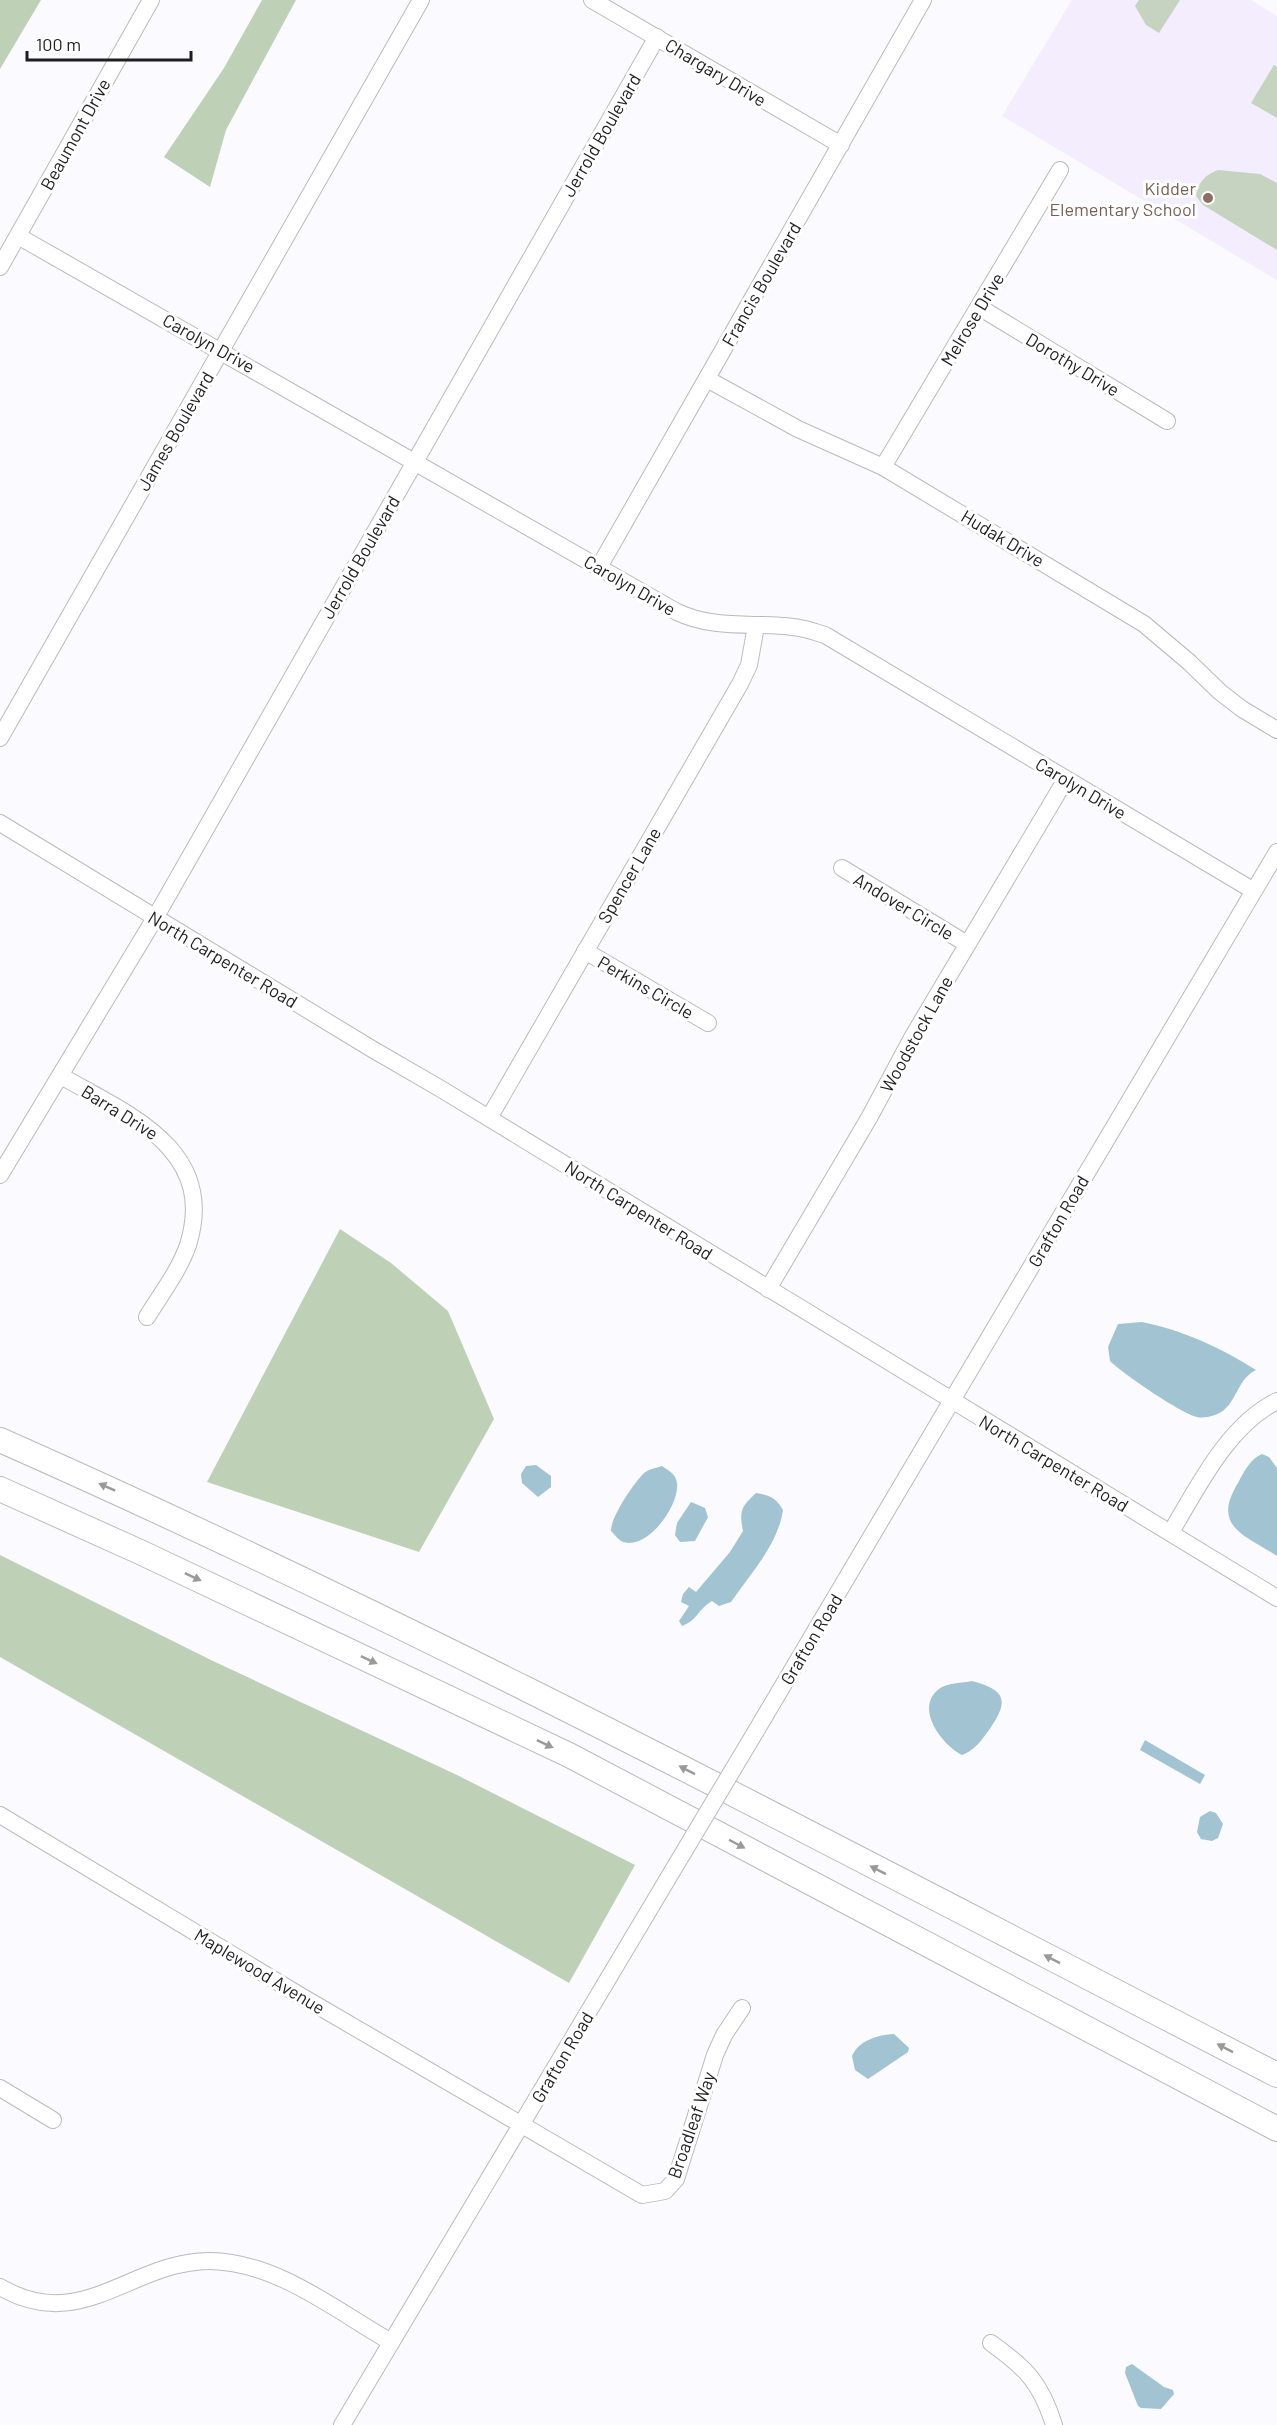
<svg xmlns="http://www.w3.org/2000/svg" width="1277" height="2425" viewBox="0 0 1277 2425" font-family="Barlow,sans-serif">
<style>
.education{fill:#f3edfe}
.green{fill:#c6d3c0}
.forest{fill:#bed1b6}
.water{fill:#a1c3d2}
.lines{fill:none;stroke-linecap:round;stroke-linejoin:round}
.minor-casing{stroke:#b9babe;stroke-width:18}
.highway-casing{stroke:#b9babe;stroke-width:26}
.minor{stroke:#fff;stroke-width:16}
.highway{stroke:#fff;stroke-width:24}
.minor-bridge-casing{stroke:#b9babe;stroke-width:18;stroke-linecap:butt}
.minor-bridge{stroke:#fff;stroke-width:16}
.oneway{fill:#9a9a9b}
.education-dot{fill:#8d6e63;stroke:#fff;stroke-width:2}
.labels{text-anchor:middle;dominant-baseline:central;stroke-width:6;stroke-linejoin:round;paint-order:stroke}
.street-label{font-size:18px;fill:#1e1e20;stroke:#fff}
.education-label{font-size:18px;fill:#785e54;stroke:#fff;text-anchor:end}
</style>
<rect width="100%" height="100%" fill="#fafaff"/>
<path class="education" d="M1072,0H1251L1277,16V280L1002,116Z"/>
<g class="green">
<path d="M1139,0H1180L1159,33L1146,25L1135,6Z"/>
<path d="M1274,65L1277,67V118L1251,103Z"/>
<path d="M1218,170L1260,174L1277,183V250L1203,205L1196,196C1198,182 1205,175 1218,170Z"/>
</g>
<g class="forest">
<path d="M0,0H41L0,69Z"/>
<path d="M262,0H296L226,130L210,187L164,157L224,68Z"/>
<path d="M340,1229L391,1263L448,1311L494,1419L419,1552L207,1482Z"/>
<path d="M0,1555L213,1661L457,1775L635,1865L569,1983L0,1657Z"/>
</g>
<g class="water">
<path d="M1142,1322C1183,1330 1221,1348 1256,1370C1239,1378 1237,1399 1224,1410C1218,1415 1205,1419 1197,1417C1182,1414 1122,1373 1110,1361L1108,1347L1118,1324Z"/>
<path d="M1262,1454L1269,1457L1277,1468V1556C1245,1535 1211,1527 1238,1483C1244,1472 1250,1459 1262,1454Z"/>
<path d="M536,1465L551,1476V1487L538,1497L522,1483L521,1474L526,1466Z"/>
<path d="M662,1466C669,1471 676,1474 677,1483C680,1505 646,1553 621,1541C618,1539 614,1534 611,1531C611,1517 633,1484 644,1473C649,1469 656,1468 662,1466Z"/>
<path d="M756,1493C769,1495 776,1498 783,1510C778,1545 750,1574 731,1602L719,1606L712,1601C698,1609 698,1620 682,1626L679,1621L689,1606L681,1602L683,1594L689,1587L696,1592L730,1552L743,1531C739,1511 741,1507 756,1493Z"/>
<path d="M691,1502L705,1508L708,1517L695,1541L680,1542L675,1535L677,1523Z"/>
<path d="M972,1681C1007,1690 1009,1702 989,1730C981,1741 975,1750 962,1755C942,1745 914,1708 939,1689C946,1683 963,1683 972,1681Z"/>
<path d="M1145,1740L1205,1775L1200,1784L1140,1750Z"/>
<path d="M1210,1811L1216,1813L1223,1824L1218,1838L1212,1841L1201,1839L1197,1832L1200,1817Z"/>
<path d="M894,2034L909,2048L908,2052L868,2079L855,2070L852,2056C859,2040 878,2035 894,2034Z"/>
<path d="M1132,2364L1164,2387L1173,2390L1174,2394L1161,2409L1141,2408L1138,2406L1125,2373L1126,2367Z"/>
</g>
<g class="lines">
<g class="minor-casing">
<g id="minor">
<path d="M592,0L841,145"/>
<path d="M18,236L677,612C715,630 754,622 793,627C804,628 815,632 825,635L1254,891"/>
<path d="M0,267L151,0"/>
<path d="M979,307L1167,421"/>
<path d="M707,379L798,429L883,467L1144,624L1189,662L1220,692L1242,709L1277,730"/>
<path d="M883,467L1060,170"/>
<path d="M599,567L923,0"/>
<path d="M0,738L421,0"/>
<path d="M0,823L372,1049L441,1089L1277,1598"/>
<path d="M842,868L967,944"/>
<path d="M585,951L708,1023"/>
<path d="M61,1076C127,1114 218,1149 188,1245C179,1271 161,1294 147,1317"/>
<path d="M489,1118L740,684L749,665L756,626"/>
<path d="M0,1175L155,918L657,37"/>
<path d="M768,1289L869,1118L913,1036L1066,779"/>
<path d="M1171,1532C1198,1487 1228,1425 1277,1401"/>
<path d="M756,1731L1277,852"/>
<path d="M0,1815L306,1999L642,2195L665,2191L676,2179L715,2055L724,2035L742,2008"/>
<path d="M0,2088L53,2120"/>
<path d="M0,2287C82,2335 131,2261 210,2261C277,2262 335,2310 391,2342"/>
<path d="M991,2343C1026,2368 1041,2383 1054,2425"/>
<path d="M342,2425L667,1880"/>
</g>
</g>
<g class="highway-casing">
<g id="highway">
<path d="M0,1440C435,1632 854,1857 1277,2075"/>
<path d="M0,1489L140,1552L569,1755L1277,2129"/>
</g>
</g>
<use href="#minor" class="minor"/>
<use href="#highway" class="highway"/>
<g class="minor-bridge-casing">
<path id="minor-bridge" d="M667,1880L756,1731"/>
</g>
<use href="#minor-bridge" class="minor-bridge"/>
</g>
<defs><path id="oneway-solid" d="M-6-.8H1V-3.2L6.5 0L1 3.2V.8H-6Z" transform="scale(1.5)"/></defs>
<g class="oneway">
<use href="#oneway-solid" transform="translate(107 1487) rotate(-156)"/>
<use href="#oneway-solid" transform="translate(193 1577) rotate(25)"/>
<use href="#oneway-solid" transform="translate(369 1660) rotate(25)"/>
<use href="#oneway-solid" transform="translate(545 1744) rotate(25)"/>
<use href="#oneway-solid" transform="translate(687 1770) rotate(-153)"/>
<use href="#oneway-solid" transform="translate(737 1844) rotate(28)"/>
<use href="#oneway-solid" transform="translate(878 1870) rotate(-153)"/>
<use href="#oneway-solid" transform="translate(1052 1959) rotate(-153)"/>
<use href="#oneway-solid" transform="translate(1225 2048) rotate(-153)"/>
</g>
<circle class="education-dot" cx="1208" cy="198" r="6"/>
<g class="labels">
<g class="street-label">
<text transform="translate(716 72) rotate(31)">Chargary Drive</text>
<text transform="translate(75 134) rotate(-61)">Beaumont Drive</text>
<text transform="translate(601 135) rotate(-60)">Jerrold Boulevard</text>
<text transform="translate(761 284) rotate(-60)">Francis Boulevard</text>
<text transform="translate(972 319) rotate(-59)">Melrose Drive</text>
<text transform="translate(209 343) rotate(29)">Carolyn Drive</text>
<text transform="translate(1073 364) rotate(31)">Dorothy Drive</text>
<text transform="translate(175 431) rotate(-60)">James Boulevard</text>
<text transform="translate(1003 538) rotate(31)">Hudak Drive</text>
<text transform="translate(360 557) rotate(-60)">Jerrold Boulevard</text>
<text transform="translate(630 585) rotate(30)">Carolyn Drive</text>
<text transform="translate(1081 788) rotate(31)">Carolyn Drive</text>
<text transform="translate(629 875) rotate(-60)">Spencer Lane</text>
<text transform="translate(904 906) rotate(31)">Andover Circle</text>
<text transform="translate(223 959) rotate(31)">North Carpenter Road</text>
<text transform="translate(646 987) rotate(30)">Perkins Circle</text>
<text transform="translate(916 1034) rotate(-61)">Woodstock Lane</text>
<text transform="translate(120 1112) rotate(32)">Barra Drive</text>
<text transform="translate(639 1210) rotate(32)">North Carpenter Road</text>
<text transform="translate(1058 1221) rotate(-60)">Grafton Road</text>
<text transform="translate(1054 1463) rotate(31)">North Carpenter Road</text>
<text transform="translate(811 1639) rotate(-59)">Grafton Road</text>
<text transform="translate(260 1971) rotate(31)">Maplewood Avenue</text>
<text transform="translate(562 2057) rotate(-59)">Grafton Road</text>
<text transform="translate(691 2125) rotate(-71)">Broadleaf Way</text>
</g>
<g class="education-label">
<text x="1196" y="188">Kidder<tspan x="1196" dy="21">Elementary School</tspan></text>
</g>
</g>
<path d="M27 51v9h164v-9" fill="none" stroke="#1e1e20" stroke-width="3"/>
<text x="36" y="51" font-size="18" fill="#1e1e20" stroke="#ffffff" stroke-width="4.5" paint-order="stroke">100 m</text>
</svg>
